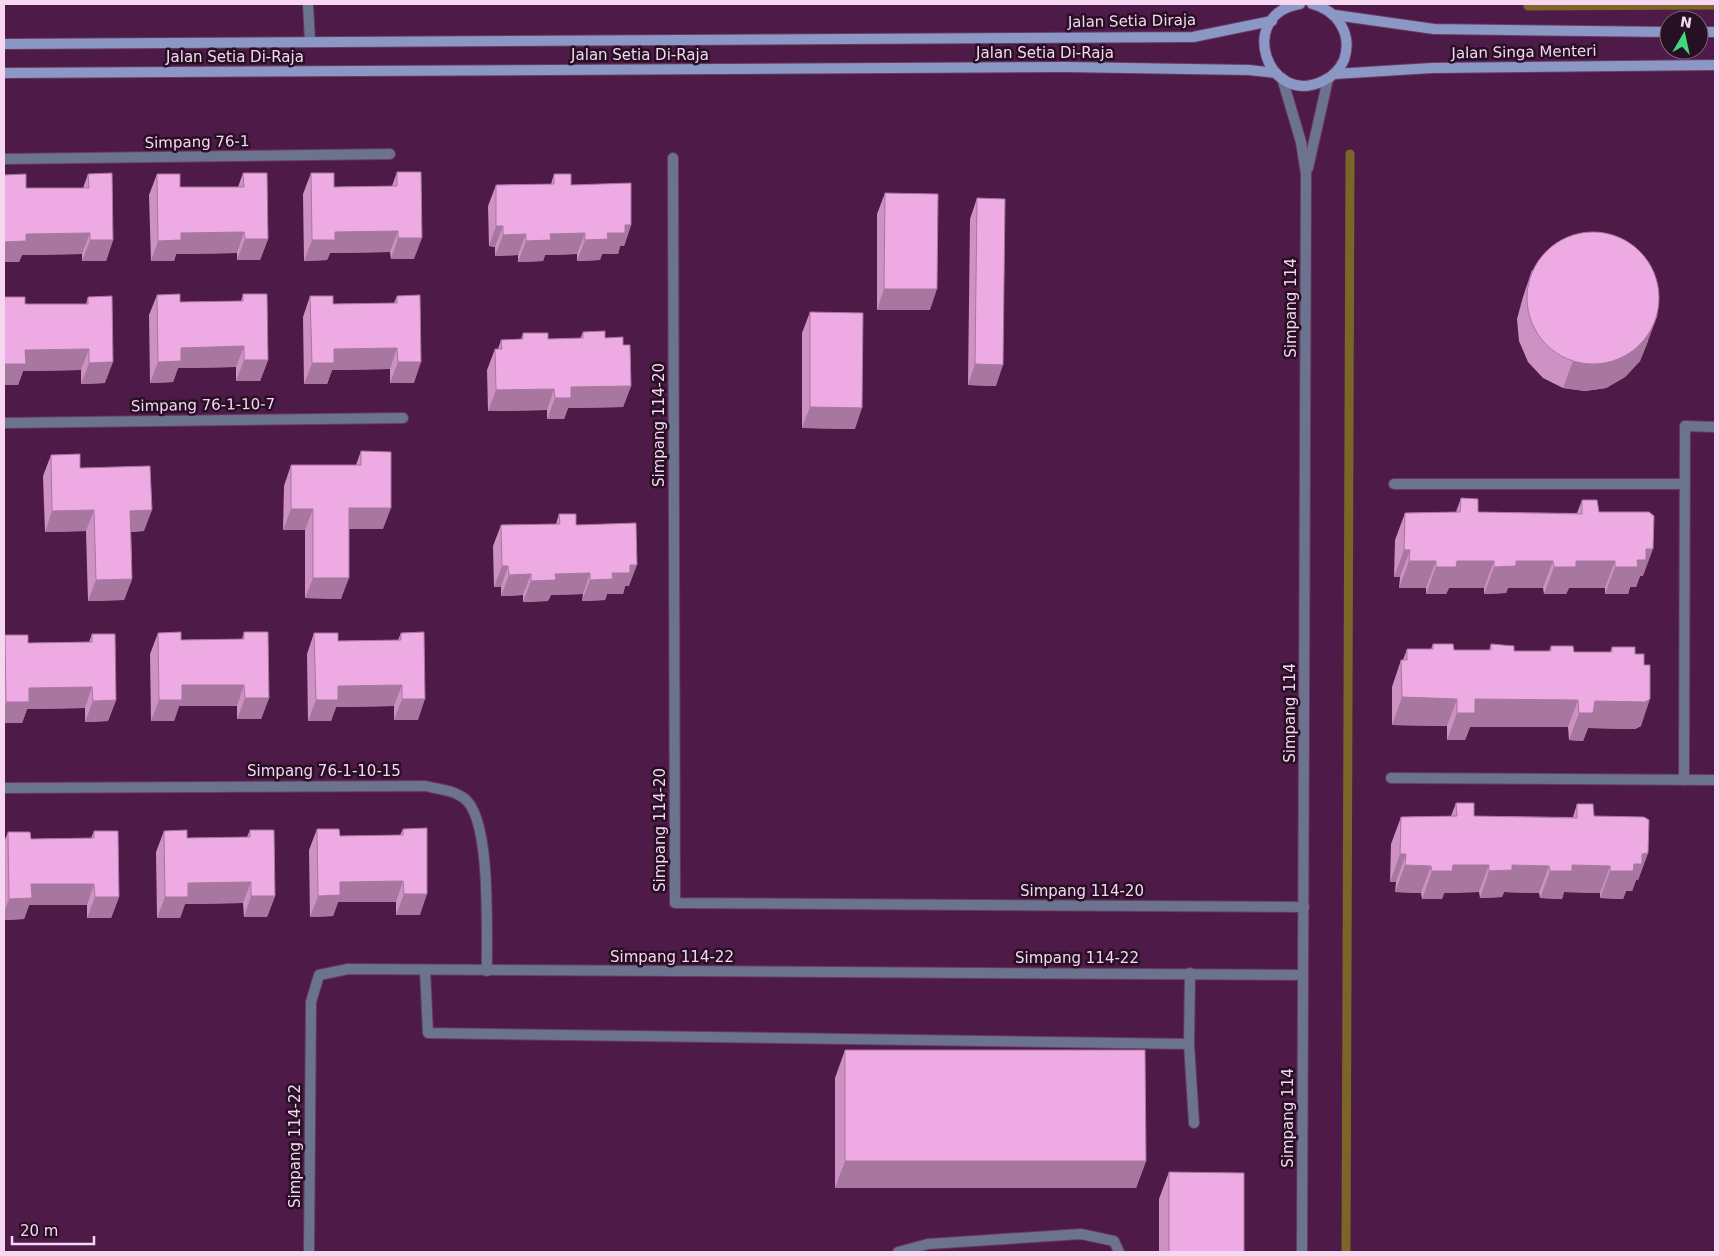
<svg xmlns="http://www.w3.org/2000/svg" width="1719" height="1256" viewBox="0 0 1719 1256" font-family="'DejaVu Sans',sans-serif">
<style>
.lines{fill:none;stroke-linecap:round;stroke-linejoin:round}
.stream{stroke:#7a6727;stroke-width:9}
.lane-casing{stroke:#693863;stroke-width:12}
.street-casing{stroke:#693863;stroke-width:12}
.secondary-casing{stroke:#693863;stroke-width:12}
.lane{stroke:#6b738f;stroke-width:10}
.street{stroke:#6b738f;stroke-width:10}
.secondary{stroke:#8b97c4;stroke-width:10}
.wall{fill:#cd92c3}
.shaded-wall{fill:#a7779f}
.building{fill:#eeaae3;stroke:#a7779f}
.labels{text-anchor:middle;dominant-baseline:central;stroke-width:5;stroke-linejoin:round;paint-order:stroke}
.street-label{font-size:15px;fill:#f6d6f0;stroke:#271024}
</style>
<rect width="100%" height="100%" fill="#4e1a48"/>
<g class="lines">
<g class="stream">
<path d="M1528,6L1715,5"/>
<path d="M1346,1252L1350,154"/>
</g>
<g class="lane-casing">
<g id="lane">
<path d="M308,4L310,42"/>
<path d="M425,970L428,1033L1189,1044"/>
<path d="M1190,973L1189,1044L1194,1123"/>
<path d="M898,1252L928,1244L1081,1234L1114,1241L1119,1252"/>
</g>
</g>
<g class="street-casing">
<g id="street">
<path d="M1282,78L1301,142L1306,174L1302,1252"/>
<path d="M673,158L675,903L1304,907"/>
<path d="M4,159L390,154"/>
<path d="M1308,168L1328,79"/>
<path d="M4,423L403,418"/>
<path d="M1394,484H1685"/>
<path d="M1391,778L1715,780"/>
<path d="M1684,780L1685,426L1715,427"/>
<path d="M4,788L425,786C438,789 454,790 465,799C492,821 486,935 487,971"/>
<path d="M309,1252L311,1002L319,975L348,969L1303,975"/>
</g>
</g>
<g class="secondary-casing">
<g id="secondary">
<path d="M1300,4C1236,14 1267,108 1323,81C1332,77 1340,69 1344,60C1353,34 1337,10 1312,4"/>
<path d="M1335,15L1434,29L1669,32"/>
<path d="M1699,32H1715"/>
<path d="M4,44L1193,37L1272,21"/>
<path d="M4,73L1066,67L1249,70L1276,73"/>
<path d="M1334,74L1432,68L1715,65"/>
</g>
</g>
<use href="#lane" class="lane"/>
<use href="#street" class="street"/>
<use href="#secondary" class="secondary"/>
</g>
<g class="wall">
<path d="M397,172L414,259H391L390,252L330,253L327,260L304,261L303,194L311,173L334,187L392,186Z"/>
<path d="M243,173L268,239L260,260H237V253L176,254L174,261H151L149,195L157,174L180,187H238Z"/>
<path d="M88,174L113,240L106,261H82V254L22,255L19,262H4V175L26,188H83Z"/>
<path d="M554,174L631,225L624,246H620L618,254H602L600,260L577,261V254L545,255L543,261L518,262V255L495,256V247L489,246L488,206L496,185L551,184Z"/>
<path d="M885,193L930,310H877V214Z"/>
<path d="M977,198L996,386L968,385L970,219Z"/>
<path d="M1532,270L1648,341L1640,361L1625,377L1606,388L1585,391L1563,388L1543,378L1528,362L1519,341L1517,319L1523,297Z"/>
<path d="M243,294L268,360L260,381H236V367L178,368L173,382L150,383L149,315L157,295L180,302L241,301Z"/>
<path d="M310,296L333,304L394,303L397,296L414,383H390V369L332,370L327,384H304L303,317Z"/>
<path d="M88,297L105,383L81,384V370L23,371L18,385L25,304H86Z"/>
<path d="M810,312L855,429L802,428V333Z"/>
<path d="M583,332L605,338L623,345L631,386L623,407L568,408L564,419H547V410L488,411L487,370L495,349H498L501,340L521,339L523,333L548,339H580Z"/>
<path d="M361,451L383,529H349L341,599L305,598V530H283L284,486L291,465H356Z"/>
<path d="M51,455L80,468L144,531L131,532L132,579L124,600L88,601L86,531L45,532L43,476Z"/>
<path d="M1461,498L1478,512L1577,513L1582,500L1599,512L1643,576H1640L1636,587H1630L1628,594H1605V588H1569L1566,594H1544L1543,588H1508L1506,593L1484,594V588H1449L1446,594H1426V588H1399L1400,577H1394L1395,540L1405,513L1456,512Z"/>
<path d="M559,514L576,525L629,586H625L623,594H607L605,600L582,601L583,594L551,595L548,601L523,602V595L501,596V587H494L493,546L501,525L556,524Z"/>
<path d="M244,632L269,698L261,719H237V706H179L174,721H151L150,654L158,633L181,640L242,639Z"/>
<path d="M314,633L338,641L398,640L401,633L418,720H394V706L336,707L331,721H308L307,654Z"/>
<path d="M92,634L116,700L108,721L85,722V708L27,709L22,723H4V639L5,635L28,643L89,642Z"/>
<path d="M1433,644L1454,650H1489L1491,644L1514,651H1549L1551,646L1574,652H1610L1612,647L1635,654L1641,726L1635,729L1588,728L1583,741L1569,740L1568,727H1470L1465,740H1447V726L1392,725V687L1401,660H1403L1407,649H1431Z"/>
<path d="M1456,803L1474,816L1573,817L1577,804L1648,853L1638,880H1636L1632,891H1626L1623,899L1600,898V893L1564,892L1562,899L1540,898L1539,893L1504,892L1502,897L1480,898L1479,892L1444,893L1442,899H1422L1421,893L1395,892L1396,882H1390L1391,844L1401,817L1451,816Z"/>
<path d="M317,829L340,836L400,835L403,829L420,915H396V902H338L333,916L310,917L309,850Z"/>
<path d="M250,830L275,896L267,917H244L243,903L185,904L180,918H157L156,852L164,831L187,838L247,837Z"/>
<path d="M94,831L119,897L111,918H87V905H29L24,919L4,920V842L8,832L31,839L91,838Z"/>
<path d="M845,1050L1146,1161L1136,1188H835V1078Z"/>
<path d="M1169,1172L1244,1252H1159V1199Z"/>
</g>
<g class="shaded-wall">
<path d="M625,225H631L624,246H620L618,254H602L600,260L577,261L585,240Z"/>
<path d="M496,226H503L495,247L489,246Z"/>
<path d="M398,231L390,252L330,253L327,260L304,261L312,240L335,232Z"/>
<path d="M244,232L237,253L176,254L174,261H151L158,241L181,233Z"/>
<path d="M90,233L82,254L22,255L19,262H4V242L26,234Z"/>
<path d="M585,233L577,254L545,255L543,261L518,262L526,241L550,234Z"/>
<path d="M526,234L518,255L495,256L503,235Z"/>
<path d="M398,238H422L414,259H391Z"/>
<path d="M245,239H268L260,260H237Z"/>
<path d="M90,240H113L106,261H82Z"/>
<path d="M884,289H937L930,310H877Z"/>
<path d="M1658,314L1648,341L1640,361L1625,377L1606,388L1585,391L1563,388L1573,361Z"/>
<path d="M244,346L236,367L178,368L173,382L150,383L158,362L181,348Z"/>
<path d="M397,348L390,369L332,370L327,384H304L312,363L334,349Z"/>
<path d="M89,349L81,370L23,371L18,385H4V364L25,350Z"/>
<path d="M244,360H268L260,381H236Z"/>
<path d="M113,362L105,383L81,384L89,363Z"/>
<path d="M398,362H421L414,383H390Z"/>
<path d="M975,364L1003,365L996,386L968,385Z"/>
<path d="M631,386L623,407L568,408L564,419H547L555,398L571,387Z"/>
<path d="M554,389L547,410L488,411L496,390Z"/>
<path d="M810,407L862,408L855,429L802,428Z"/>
<path d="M349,508H391L383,529H341Z"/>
<path d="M291,509H313L305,530H283Z"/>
<path d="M94,510L86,531L45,532L52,511Z"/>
<path d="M152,510L144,531L122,532L130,511Z"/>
<path d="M1646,549H1653L1643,576H1640L1636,587H1630L1628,594H1605L1615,567Z"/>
<path d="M1404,550H1410L1400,577H1394Z"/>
<path d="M1409,561H1436L1426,588H1399Z"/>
<path d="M1457,561H1494L1484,588H1449L1446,594H1426L1436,567Z"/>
<path d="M1516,561H1553L1543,588H1508L1506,593L1484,594L1494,567Z"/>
<path d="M1576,561H1615L1605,588H1569L1566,594H1544L1554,567Z"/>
<path d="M630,565H637L629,586H625L623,594H607L605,600L582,601L590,580L612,573Z"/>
<path d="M502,566H508L501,587H494Z"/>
<path d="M590,573L583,594L551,595L548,601L523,602L531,581L555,574Z"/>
<path d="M531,574L523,595L501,596L509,575Z"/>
<path d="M313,578H349L341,599L305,598Z"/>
<path d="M132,579L124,600L88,601L96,580Z"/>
<path d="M182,685H244L237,706H179L174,721H151L159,700Z"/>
<path d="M402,685L394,706L336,707L331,721H308L316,700L338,686Z"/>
<path d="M92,687L85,708L27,709L22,723H4V710L6,702L29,688Z"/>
<path d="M1402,697L1457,699L1447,726L1392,725Z"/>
<path d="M245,698H269L261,719H237Z"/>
<path d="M402,699H425L418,720H394Z"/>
<path d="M1475,699L1578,700L1568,727H1470L1465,740H1447L1457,713Z"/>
<path d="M1650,699L1641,726L1635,729L1588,728L1583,741L1569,740L1579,713L1595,701Z"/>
<path d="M116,700L108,721L85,722L93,701Z"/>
<path d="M1648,853L1638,880H1636L1632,891H1626L1623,899L1600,898L1610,871L1634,864L1642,854Z"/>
<path d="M1400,854H1406L1396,882H1390Z"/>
<path d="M1405,865L1431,866L1421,893L1395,892Z"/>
<path d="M1453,865H1489L1479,892L1444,893L1442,899H1422L1432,871Z"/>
<path d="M1512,865L1549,866L1539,893L1504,892L1502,897L1480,898L1489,871Z"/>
<path d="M1572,865L1610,866L1600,893L1564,892L1562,899L1540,898L1550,871Z"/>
<path d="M403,881L396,902H338L333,916L310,917L318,896L340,882Z"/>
<path d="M251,882L243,903L185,904L180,918H157L165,897L188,883Z"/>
<path d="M31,884H94L87,905H29L24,919L4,920V912L9,899Z"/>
<path d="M404,894H427L420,915H396Z"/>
<path d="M251,896H275L267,917H244Z"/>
<path d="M95,897H119L111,918H87Z"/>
<path d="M845,1161H1146L1136,1188H835Z"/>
</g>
<g class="building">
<path d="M397,172H421L422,238H398V231L335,232V240H312L311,173H334V187L397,186Z"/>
<path d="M112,173L113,240H90V233L26,234V241L4,242V175L26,174V188H89L88,174Z"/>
<path d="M243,173H267L268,239H245L244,232L181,233V240L158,241L157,174H180V187H244Z"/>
<path d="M554,174H571V185L631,183V225H625V233H607L608,239L585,240V233L550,234L551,240L526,241V234L503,235V226H496V185L554,184Z"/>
<path d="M885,193L938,194L937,289H884Z"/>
<path d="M977,198L1005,199L1003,365L975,364Z"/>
<circle cx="1593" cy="298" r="66"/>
<path d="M180,294V302L243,301V294H267L268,360H244V346L181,348V361L158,362L157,295Z"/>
<path d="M420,295L421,362H398L397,348L334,349V363H312L310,296H333V304L397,303V296Z"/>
<path d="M112,296L113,362L89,363V349L25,350L26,364H4V297H25V304H88V297Z"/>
<path d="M810,312L863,313L862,408L810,407Z"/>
<path d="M605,331V338L623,337V345H630L631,386L571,387V398H555L554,389L496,390L495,349H502L501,340L523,339V333H548V339L583,338V332Z"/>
<path d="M361,451L391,452V508H349V578H313V509H291V465H361Z"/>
<path d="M80,454V468L150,466L152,510L130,511L132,579L96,580L94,510L52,511L51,455Z"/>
<path d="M1461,498L1478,499V512L1582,514V500H1597L1599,512H1649L1654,516L1653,549H1646V560H1637L1638,567H1615V561H1576V567H1554L1553,561H1516V566L1494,567V561H1457L1456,567H1436V561H1409L1410,550H1404L1405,513L1460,512Z"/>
<path d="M559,514H576V525L636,523L637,565H630V573H612L613,579L590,580V573L555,574L556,580L531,581V574L509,575L508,566H502L501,525L560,524Z"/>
<path d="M181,632V640L244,639V632H268L269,698H245L244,685H182V700H159L158,633Z"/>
<path d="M424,632L425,699H402V685L338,686V700H316L314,633H338V641L401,640V633Z"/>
<path d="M92,634H115L116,700L93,701L92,687L29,688V702H6L5,635H28V643L92,642Z"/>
<path d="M1433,644H1453L1454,650H1491V644L1514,646V651H1551V646H1573L1574,652H1612V647H1635V654H1644V665H1650V699L1645,702L1595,701L1593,713H1579L1578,700L1475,699V713H1457V699L1402,697L1401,660H1407V649H1433Z"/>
<path d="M1456,803H1474V816L1577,818V804H1593L1594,816L1644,817L1649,820L1648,853L1642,854V864H1634L1633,871H1610V866L1572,865V871H1550L1549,866L1512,865V870L1489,871V865H1453L1452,871H1432L1431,866L1405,865L1406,854H1400L1401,817L1457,816Z"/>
<path d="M427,828V894H404L403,881L340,882V895L318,896L317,829H339L340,836L403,835V829Z"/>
<path d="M187,830V838L250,837V830H274L275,896H251V882L188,883V897H165L164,831Z"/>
<path d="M94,831H118L119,897H95L94,884H31L32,898L9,899L8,832H30L31,839L94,838Z"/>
<path d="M845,1050H1145L1146,1161H845Z"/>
<path d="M1169,1172L1244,1173V1252H1169Z"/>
</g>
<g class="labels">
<g class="street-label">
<text transform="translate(1132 21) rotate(-1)">Jalan Setia Diraja</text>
<text transform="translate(1524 52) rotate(-1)">Jalan Singa Menteri</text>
<text x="1045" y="53">Jalan Setia Di-Raja</text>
<text x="640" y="55">Jalan Setia Di-Raja</text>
<text x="235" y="57">Jalan Setia Di-Raja</text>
<text transform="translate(197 142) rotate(-1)">Simpang 76-1</text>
<text transform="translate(1291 308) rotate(-90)">Simpang 114</text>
<text transform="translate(203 405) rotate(-1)">Simpang 76-1-10-7</text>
<text transform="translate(659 425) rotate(-90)">Simpang 114-20</text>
<text transform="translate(1290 713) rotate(-90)">Simpang 114</text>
<text x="324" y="771">Simpang 76-1-10-15</text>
<text transform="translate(660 830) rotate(-90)">Simpang 114-20</text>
<text x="1082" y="891">Simpang 114-20</text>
<text x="672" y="957">Simpang 114-22</text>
<text x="1077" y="958">Simpang 114-22</text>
<text transform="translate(1288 1118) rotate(-90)">Simpang 114</text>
<text transform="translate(295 1146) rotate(-90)">Simpang 114-22</text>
</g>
</g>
<rect width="1719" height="1256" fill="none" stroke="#f6d6f0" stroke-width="10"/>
<g transform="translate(1684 35) rotate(9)"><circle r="24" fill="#271024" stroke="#7a5f76"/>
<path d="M0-4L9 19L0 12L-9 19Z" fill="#41d77c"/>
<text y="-8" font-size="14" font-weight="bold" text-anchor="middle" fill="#f6d6f0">N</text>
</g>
<path d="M12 1236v8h82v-8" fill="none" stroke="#f6d6f0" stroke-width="2.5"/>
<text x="20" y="1236" font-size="15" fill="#f6d6f0" stroke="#271024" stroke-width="4" paint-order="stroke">20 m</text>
</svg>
